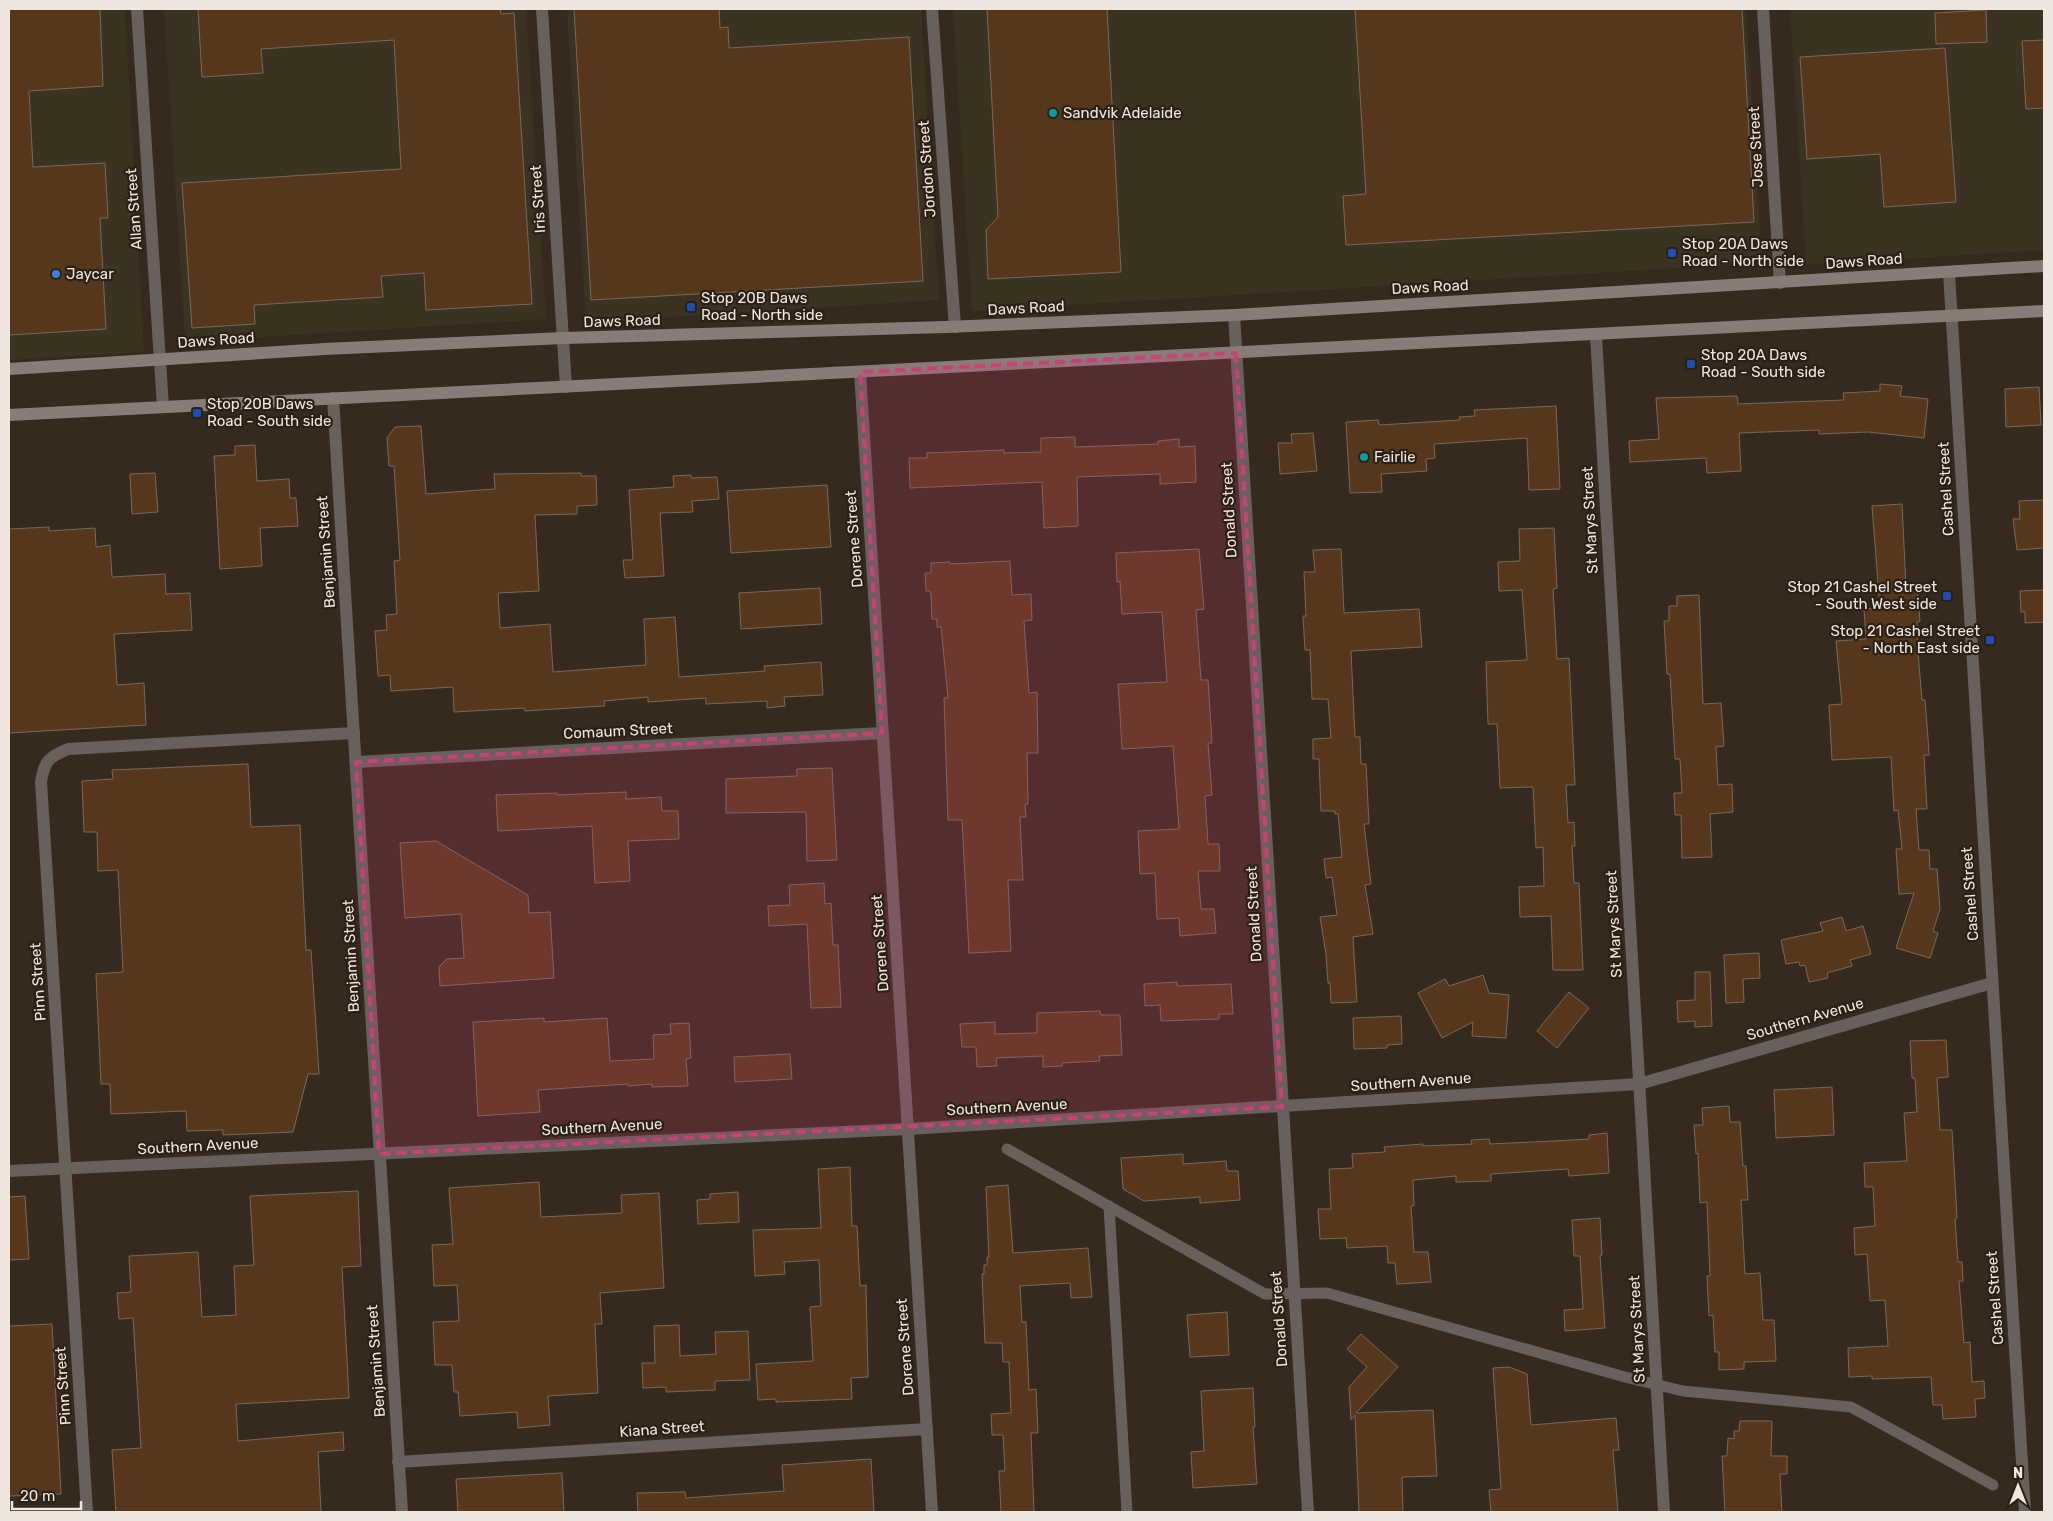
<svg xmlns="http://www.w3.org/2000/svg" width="2053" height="1521" viewBox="0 0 2053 1521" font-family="Rubik,sans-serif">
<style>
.industrial{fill:#3b3322}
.building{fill:#56371c;stroke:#78695d}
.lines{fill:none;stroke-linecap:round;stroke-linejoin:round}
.service{stroke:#68605d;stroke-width:11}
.minor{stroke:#68605d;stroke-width:12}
.tertiary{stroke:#68605d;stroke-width:12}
.secondary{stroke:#897c78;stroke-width:12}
.marked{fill:#cb4175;fill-opacity:0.2;stroke:#cb4175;stroke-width:4;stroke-dasharray:10 6;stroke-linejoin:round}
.culture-dot{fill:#0f9aa8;stroke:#2c2015;stroke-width:2}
.transit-dot{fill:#1a4fb4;stroke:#2c2015;stroke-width:2}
.shop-dot{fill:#3f7fe0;stroke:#2c2015;stroke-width:2}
.labels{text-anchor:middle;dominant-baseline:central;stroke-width:4.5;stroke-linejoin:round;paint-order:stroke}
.poi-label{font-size:15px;fill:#eee6df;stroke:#2c2015;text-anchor:start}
.street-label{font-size:15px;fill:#eee6df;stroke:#2c2015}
</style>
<rect width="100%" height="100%" fill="#362a1f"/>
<g class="industrial">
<path d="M9,9H125L144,352L9,360Z"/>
<path d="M164,9H526L546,319L185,342Z"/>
<path d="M567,9H921L939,300L586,322Z"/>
<path d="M953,9H1746L1762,263L972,311Z"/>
<path d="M1790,9H2044V250L1806,265Z"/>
</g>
<g class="building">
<path d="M9,9H100L103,86L29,91L33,167L105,163L108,218H100L106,329L9,335Z"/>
<path d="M198,9H500L501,14L514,13L532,304L426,310L424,273L381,276L383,297L254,305L255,324L192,328L182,183L401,169L394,40L261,49L263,73L202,77Z"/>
<path d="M574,9H719L720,28L728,27L729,48L909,37L923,281L591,300Z"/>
<path d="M987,9H1107L1121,272L988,279L986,230L998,217Z"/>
<path d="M1355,9H1742L1754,222L1346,245L1343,196L1366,194Z"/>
<path d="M1986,10L1987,42L1936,44L1935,13Z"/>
<path d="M2044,40V108L2026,109L2022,41Z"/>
<path d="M1945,48L1956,202L1884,207L1880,154L1807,159L1800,57Z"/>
<path d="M1880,384L1902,386L1900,396L1928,399L1924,438L1868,432L1819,434V430L1739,433L1741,471L1707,473L1706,458L1630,462L1629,441L1659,439L1656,398L1737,396L1738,404L1844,400L1843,393L1880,391Z"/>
<path d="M2039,387L2041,425L2006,427L2005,389Z"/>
<path d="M1556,406L1560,489L1529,490L1527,438L1434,444L1435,458L1426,459L1427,471L1381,474L1382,492L1350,493L1346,422L1378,420L1379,425L1460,420L1459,417L1475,416L1474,410Z"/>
<path d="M421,426L426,494L495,489L494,474L581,473V476H596L597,505L577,506V514L535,515L539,591L498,593L500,628L550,624L553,672L646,665L644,619L675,617L679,677L765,671L764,666L821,662L823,695L784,697L785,706L767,708V701L706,704V698L648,702V697L604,701L605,706L586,707L525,711L524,708L454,712L453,687L391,691L390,675L378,676L375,631L387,630L386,615L397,614L394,561L400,560L394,466H389L387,438L395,427Z"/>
<path d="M1313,433L1317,471L1280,474L1278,443H1292L1291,434Z"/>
<path d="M1075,437V447L1158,444V441L1179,439V447L1195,446L1196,482L1160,484V474L1077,477L1078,526L1044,528L1042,482L910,488L909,458H927V453L1004,450V453L1041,452V438Z"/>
<path d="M255,445L257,481L289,479L290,498H296L298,526L260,528L262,566L220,569L214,456L235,455V446Z"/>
<path d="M155,473L158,512L132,514L130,474Z"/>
<path d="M691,475V478L717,477L719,499L692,501L693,512L660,513L664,576L625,578L623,560H633L629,490L674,487L673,476Z"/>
<path d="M827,485L831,547L731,553L727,491Z"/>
<path d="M2044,500V548L2017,550L2013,519H2020L2019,501Z"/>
<path d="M1902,504L1906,587L1917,586L1920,621L1917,622L1918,653L1922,700H1925L1928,738L1929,755H1924L1927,809H1916L1919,850H1929L1930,869H1937L1940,909L1933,931L1938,933L1930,958L1896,948L1914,893L1899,894L1896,849H1902L1898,810L1894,811L1891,757L1832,760L1829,705L1842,704L1836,641L1866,639L1864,609L1880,608L1872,506Z"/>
<path d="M49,527V531L95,528L96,547L110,545L112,577L165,574L166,594L190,593L192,630L114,634L117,685L144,683L146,725L9,733V529Z"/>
<path d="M1554,528L1557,588L1553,589L1557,659L1569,658L1571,700L1575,785H1566L1568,823L1574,822L1575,846H1572L1574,883H1579L1583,970H1553L1551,916L1520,917L1519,887L1544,886L1543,847L1536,848L1533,787L1500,788L1497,724H1488L1486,662L1527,660L1522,590L1499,591L1498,562L1520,561L1519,529Z"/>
<path d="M1199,549L1204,609L1196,610L1201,680H1208L1212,743H1208L1212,795L1205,796L1208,844H1219L1220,871H1198L1201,909H1214L1216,933L1180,936L1179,918L1157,919L1155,873L1140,874L1138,831L1179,829L1173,746L1122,749L1120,714L1118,684L1167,682L1162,612L1122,614L1120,581L1117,582L1116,553Z"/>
<path d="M1341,549L1344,613L1419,609L1422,647L1351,651L1355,737H1360L1361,764H1366L1369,824H1364L1371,884L1365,885L1373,934L1353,937L1357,1002L1331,1003L1330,983H1328L1326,954L1320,917L1337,915L1332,877L1326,878L1324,859L1342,857L1338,814H1335V811H1321L1319,759H1313V739L1331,738L1328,699H1312L1310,650H1305L1303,616H1306L1304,572H1315L1313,550Z"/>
<path d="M1010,561L1012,595L1031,594L1032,620L1024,621L1029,693L1037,692L1038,753H1027L1028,804H1025L1026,817H1020L1023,880H1008L1011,951L969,953L962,820H948L944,698H948L941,627H937V619H932L931,594L930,591H926L925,573H931V563L950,562V564Z"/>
<path d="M820,588L822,624L741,629L739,593Z"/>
<path d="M2044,590V622L2025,623V612H2021L2020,591Z"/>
<path d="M1699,595L1703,704L1721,703L1724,746L1716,747L1718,785L1732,784L1733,812L1710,814L1712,857L1682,858L1681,815H1675L1674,793H1682L1680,759H1675L1670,674H1667L1664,621H1669V606H1677V596Z"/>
<path d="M248,764L251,827L300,825L306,950H311L319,1074H308L293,1132L223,1135V1130L187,1131L186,1111L111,1114L110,1084H101L96,974L123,972L118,870L98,871L97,832H84L82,781L113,779L112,770Z"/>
<path d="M832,768L837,860L807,861L806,812L726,813V779L797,776V769Z"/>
<path d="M626,792V799L661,797L662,811H678L679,839L628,841L630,881L595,883L592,826L498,831L496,795L557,793V795Z"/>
<path d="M436,841L528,895L529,913L550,912L554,978L440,986L439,967L447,959L464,958L461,914L405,918L400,843Z"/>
<path d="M824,883L825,904L831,903L833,945H838L841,1007L811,1008L807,924L769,926L768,906L790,905L789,885Z"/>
<path d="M1842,917L1846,931L1863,926L1871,954L1850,960L1852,966L1827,973L1828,978L1809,982L1805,965L1800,966L1799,962L1786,964L1781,940L1823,931L1820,923Z"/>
<path d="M1759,953L1760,978L1743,979L1744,1002L1726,1003L1724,955Z"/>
<path d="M1695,972H1710L1712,1026L1695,1027V1021L1678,1022L1677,1001L1695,1000Z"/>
<path d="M1483,975L1489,993L1509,995L1506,1038L1472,1036L1473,1022L1442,1038L1418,993L1445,979L1449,986Z"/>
<path d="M1177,982V986L1231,984L1233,1014H1219V1019L1161,1021L1160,1005L1145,1006L1144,984Z"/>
<path d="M1569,992L1589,1008L1557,1048L1537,1031Z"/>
<path d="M1100,1011L1101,1015H1120L1122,1055L1099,1056L1100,1061L1062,1063V1066L1043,1067V1056L996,1058L997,1066L977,1067L976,1047H962L960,1024L995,1022V1034L1037,1033V1013Z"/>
<path d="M1401,1016L1402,1044L1387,1045V1048L1354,1049L1353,1018Z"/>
<path d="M544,1018V1022L607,1018L610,1061L654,1059L653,1035L671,1034L670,1024L689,1023L691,1058L686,1059L688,1086L652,1087V1084L628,1086V1084L538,1090L540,1112L478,1116L473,1022Z"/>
<path d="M1946,1040L1948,1077L1937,1078L1940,1130H1952L1957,1218L1955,1219L1958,1262H1962L1963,1281H1959L1964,1343L1970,1342L1972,1382L1984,1381L1985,1398L1975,1399L1976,1417L1943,1419L1942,1405H1933L1931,1377L1872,1379V1376L1849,1377L1848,1348L1888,1346L1885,1300L1870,1301L1867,1254L1855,1255L1854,1228L1875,1226L1873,1187H1865L1864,1163L1907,1161L1904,1113L1917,1112L1915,1078H1912L1910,1041Z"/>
<path d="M790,1054L792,1079L735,1082L734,1057Z"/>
<path d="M1832,1087L1834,1135L1776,1138L1774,1090Z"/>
<path d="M1729,1106L1730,1122H1740L1743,1166H1746L1748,1200H1741L1745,1274L1760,1273L1763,1320H1774L1776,1361L1744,1362V1369L1719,1370V1352H1715L1713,1315L1709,1316L1707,1276H1710L1707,1202L1700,1203L1698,1153L1696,1154L1694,1125H1703L1702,1108Z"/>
<path d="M1607,1133L1609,1173L1569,1176L1568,1169L1491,1174V1181L1456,1182V1176L1413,1180L1414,1206H1411L1414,1252H1428L1431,1282L1397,1284L1395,1263H1388L1387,1246L1347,1248L1346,1238L1320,1239L1318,1209H1331L1329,1169L1353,1168L1352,1154L1385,1152L1384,1147L1423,1144V1146L1472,1144L1471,1140L1489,1139L1490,1144L1554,1141L1589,1139V1135Z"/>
<path d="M1183,1154V1164L1226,1161L1227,1171H1238L1240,1200L1200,1203V1197L1144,1201L1123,1189L1121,1158Z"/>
<path d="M850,1167L852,1226H857L860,1286L866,1285L868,1377L851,1378L852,1399L776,1402V1399L758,1400L756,1364L813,1361L810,1307L821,1306L819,1260L784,1262L785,1274L755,1276L753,1230L821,1228L818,1169Z"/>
<path d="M539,1182L541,1217L622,1213L621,1195L659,1193L664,1288L600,1293L602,1324H595L598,1393L548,1396L550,1425L518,1428L517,1412L460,1416L458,1392H454L452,1365H435L433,1322L459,1321L457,1285L434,1286L432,1245L453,1244L449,1188Z"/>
<path d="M1008,1185L1013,1253L1088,1248L1092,1297L1071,1298L1070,1283L1020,1286L1022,1322H1026L1029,1390L1036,1389L1038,1433H1031L1034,1512H1001L999,1471H1005L1003,1435H992L991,1414L1011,1413L1009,1362H1003L1002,1343H985L982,1274H984V1265H987V1257H989L986,1187Z"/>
<path d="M358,1191L361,1266L342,1267L349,1398L236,1404L238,1441L343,1432L344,1450L318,1452L321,1512H116L112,1450L141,1448L133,1318L119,1319L117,1293L131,1292L129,1256L198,1252L202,1317L236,1315L234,1266L254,1265L250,1196Z"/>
<path d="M738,1192L739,1222L698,1224L697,1200L710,1199V1194Z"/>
<path d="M25,1196L29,1259L9,1260V1197Z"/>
<path d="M1600,1218L1602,1255H1600L1605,1328L1565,1331L1564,1310L1583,1309L1580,1256H1574L1572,1220Z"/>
<path d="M1227,1312L1229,1355L1190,1357L1187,1315Z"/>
<path d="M52,1324L61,1494L9,1496V1326Z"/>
<path d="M679,1325L680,1356L716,1354L715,1332L748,1331L750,1380L715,1381V1390L666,1392V1387L643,1388L642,1363H655L654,1326Z"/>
<path d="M1361,1334L1398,1367L1356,1413L1433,1410L1437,1476L1402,1477L1403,1512H1359L1355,1415L1351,1420L1349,1387L1367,1367L1347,1349Z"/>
<path d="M1509,1367L1527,1374L1531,1425L1616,1418L1619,1450H1613L1618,1512H1491L1489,1490L1501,1489L1493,1368Z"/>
<path d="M1253,1388L1255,1427H1253L1257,1484L1193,1488L1191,1452L1204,1451L1201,1391Z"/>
<path d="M1740,1421H1772L1771,1456H1787V1474H1780L1782,1512H1725L1722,1456H1727L1728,1438L1734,1439V1431H1739Z"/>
<path d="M871,1459L874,1512H638L637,1493L685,1492L686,1498L784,1491L782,1465Z"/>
<path d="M562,1473L564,1512H458L456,1479Z"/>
</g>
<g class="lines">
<g class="service">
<path d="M1007,1149L1265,1294L1327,1293L1625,1377L1683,1391L1851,1407L1993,1485"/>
<path d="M1109,1206L1127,1512"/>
</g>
<g class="minor">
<path d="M137,9L163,407"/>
<path d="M542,9L566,387"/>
<path d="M932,9L955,327"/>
<path d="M1763,9L1780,283"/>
<path d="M1234,315L1308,1512"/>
<path d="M1596,335L1664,1512"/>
<path d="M860,372L932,1512"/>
<path d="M333,398L402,1512"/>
<path d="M356,762L882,733"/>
<path d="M9,1171L908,1129L1639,1084L1992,983"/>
<path d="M398,1462L927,1429"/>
<path d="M87,1512L41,782C44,761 49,757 68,749L354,733"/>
</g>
<path class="tertiary" d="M1949,273L2025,1512"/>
<g class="secondary">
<path d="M9,369L325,349L564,338L946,327L1234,315L2044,266"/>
<path d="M9,415L2044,311"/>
</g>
</g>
<path class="marked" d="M1236,353L1282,1107L379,1154L356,762L882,733L860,372Z"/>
<g class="culture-dot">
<circle cx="1053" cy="113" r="5"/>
<circle cx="1364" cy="457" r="5"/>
</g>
<g class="transit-dot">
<rect x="1667" y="248" width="10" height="10" rx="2.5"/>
<rect x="686" y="302" width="10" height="10" rx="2.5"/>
<rect x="1686" y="359" width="10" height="10" rx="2.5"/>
<rect x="192" y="408" width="10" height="10" rx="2.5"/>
<rect x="1942" y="591" width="10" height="10" rx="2.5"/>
<rect x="1985" y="635" width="10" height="10" rx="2.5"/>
</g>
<circle class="shop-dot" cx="56" cy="274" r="5"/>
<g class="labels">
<g class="poi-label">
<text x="1063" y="113">Sandvik Adelaide</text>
<text x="1682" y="244">Stop 20A Daws<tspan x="1682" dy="17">Road - North side</tspan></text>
<text x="66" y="274">Jaycar</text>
<text x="701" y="298">Stop 20B Daws<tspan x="701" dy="17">Road - North side</tspan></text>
<text x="1701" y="355">Stop 20A Daws<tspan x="1701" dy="17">Road - South side</tspan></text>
<text x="207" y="404">Stop 20B Daws<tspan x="207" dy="17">Road - South side</tspan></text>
<text x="1374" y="457">Fairlie</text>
<text x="1937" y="587" text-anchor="end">Stop 21 Cashel Street<tspan x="1937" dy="17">- South West side</tspan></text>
<text x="1980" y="631" text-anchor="end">Stop 21 Cashel Street<tspan x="1980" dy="17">- North East side</tspan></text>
</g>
<g class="street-label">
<text transform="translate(1756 147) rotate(-93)">Jose Street</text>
<text transform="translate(927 169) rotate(-94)">Jordon Street</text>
<text transform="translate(538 199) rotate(-94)">Iris Street</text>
<text transform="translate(134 209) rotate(-94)">Allan Street</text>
<text transform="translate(1864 261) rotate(-4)">Daws Road</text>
<text transform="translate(1430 287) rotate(-3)">Daws Road</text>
<text transform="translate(1026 308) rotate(-3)">Daws Road</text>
<text transform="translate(622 321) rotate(-2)">Daws Road</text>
<text transform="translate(216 340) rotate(-4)">Daws Road</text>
<text transform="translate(1946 489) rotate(-93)">Cashel Street</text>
<text transform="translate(1229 510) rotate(-93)">Donald Street</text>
<text transform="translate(1590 520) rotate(-93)">St Marys Street</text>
<text transform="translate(854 539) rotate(-94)">Dorene Street</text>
<text transform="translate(326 552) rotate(-94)">Benjamin Street</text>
<text transform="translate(618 731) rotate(-3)">Comaum Street</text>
<text transform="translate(1970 894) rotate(-94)">Cashel Street</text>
<text transform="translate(1254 914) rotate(-93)">Donald Street</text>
<text transform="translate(1614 924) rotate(-93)">St Marys Street</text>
<text transform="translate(880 943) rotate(-94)">Dorene Street</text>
<text transform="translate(351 956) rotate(-93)">Benjamin Street</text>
<text transform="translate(38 982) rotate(-94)">Pinn Street</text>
<text transform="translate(1805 1019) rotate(-16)">Southern Avenue</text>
<text transform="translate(1411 1082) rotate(-4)">Southern Avenue</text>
<text transform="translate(1007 1107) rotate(-3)">Southern Avenue</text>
<text transform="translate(602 1127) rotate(-3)">Southern Avenue</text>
<text transform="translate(198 1146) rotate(-3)">Southern Avenue</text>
<text transform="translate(1995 1298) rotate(-94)">Cashel Street</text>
<text transform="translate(1279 1319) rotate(-94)">Donald Street</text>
<text transform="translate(1637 1329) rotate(-93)">St Marys Street</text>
<text transform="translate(905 1347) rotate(-94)">Dorene Street</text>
<text transform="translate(376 1361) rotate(-94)">Benjamin Street</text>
<text transform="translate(63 1386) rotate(-94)">Pinn Street</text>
<text transform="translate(662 1429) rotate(-4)">Kiana Street</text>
</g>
</g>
<rect width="2053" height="1521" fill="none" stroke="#eee6df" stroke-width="20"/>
<g transform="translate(2018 1486)" stroke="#2c2015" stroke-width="4" paint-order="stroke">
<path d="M0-4L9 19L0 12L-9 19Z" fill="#eee6df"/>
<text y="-8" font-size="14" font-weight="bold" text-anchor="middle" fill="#eee6df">N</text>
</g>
<path d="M12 1501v8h69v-8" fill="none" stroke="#eee6df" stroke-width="2.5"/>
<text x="20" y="1501" font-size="15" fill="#eee6df" stroke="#2c2015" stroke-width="4" paint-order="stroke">20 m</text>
</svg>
